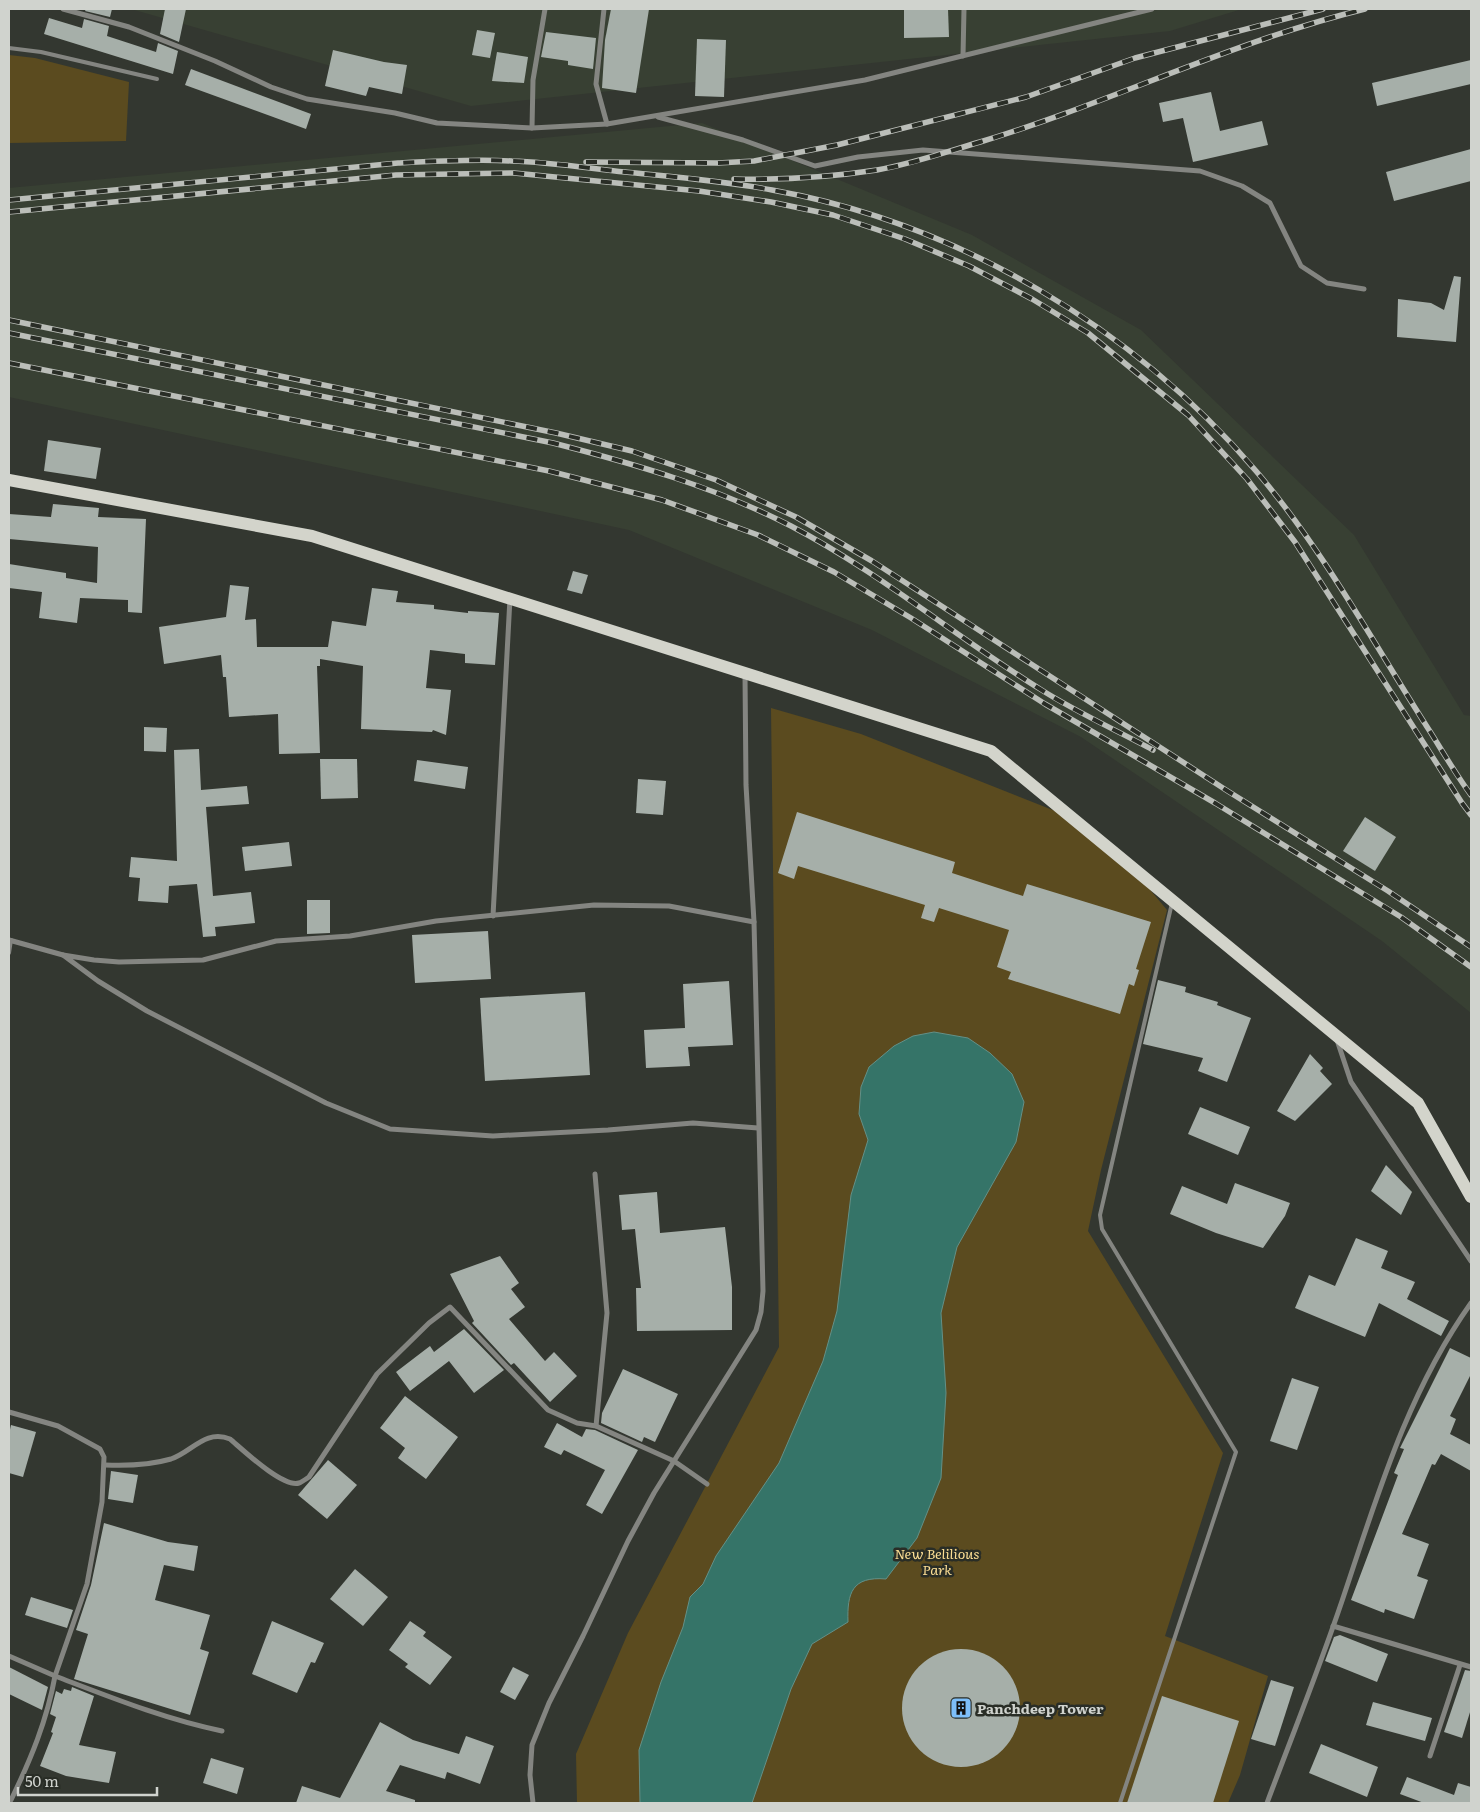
<svg xmlns="http://www.w3.org/2000/svg" width="1480" height="1812" viewBox="0 0 1480 1812" font-family="Literata,serif">
<style>
.built{fill:#384033}
.green{fill:#5b4b1f}
.water{fill:#357468;stroke:#649087}
.building{fill:#a6afa9}
.lines{fill:none;stroke-linecap:round;stroke-linejoin:round}
.lane{stroke:#848581;stroke-width:4}
.street{stroke:#848581;stroke-width:5}
.primary{stroke:#d3d4cb;stroke-width:12}
.rail-casing{stroke:#bbbeb9;stroke-width:5.5}
.rail{stroke:#292d26;stroke-width:4;stroke-dasharray:11;stroke-linecap:butt}
.labels{text-anchor:middle;dominant-baseline:central;stroke-width:5;stroke-linejoin:round;paint-order:stroke}
.park-label{font-size:14px;font-style:italic;fill:#fcde94;stroke:#292d26}
.poi-label{font-size:14px;font-weight:bold;fill:#d0d3ce;stroke:#292d26;text-anchor:start}
</style>
<rect width="100%" height="100%" fill="#333730"/>
<g class="built">
<path d="M131,9H1242L1170,31L471,106Z"/>
<path d="M702,123L972,235L1141,330L1354,535L1464,715L1471,716V1013L1382,941L1081,737L872,630L629,530L9,397V188Z"/>
</g>
<g class="green">
<path d="M9,55L35,58L129,82L126,141L9,143Z"/>
<path d="M771,708L861,734L1078,820L1126,861L1167,910L1101,1170L1088,1231L1223,1453L1165,1636L1268,1676L1240,1775L1228,1803H577L576,1754L628,1633L779,1347Z"/>
</g>
<path class="water" d="M934,1032L968,1038L990,1053L1012,1074L1024,1102L1016,1142L957,1247L941,1313L946,1393L941,1478L917,1538L886,1579C852,1576 847,1593 848,1622L812,1644L791,1689L752,1803H640L639,1750L661,1682L683,1627L690,1597L703,1584L716,1556L779,1463L823,1361L837,1311L851,1195L868,1140L859,1114L861,1087L869,1067L894,1046L913,1036Z"/>
<g class="building">
<path d="M86,9H112L110,17L85,11Z"/>
<path d="M165,9H186L179,42L160,34Z"/>
<path d="M611,9H649L636,93L602,88L605,40Z"/>
<path d="M904,9H948L949,37L904,38Z"/>
<path d="M49,18L82,28L84,19L109,26L107,36L156,52L158,43L178,51L173,74L44,34Z"/>
<path d="M477,30L495,33L490,58L472,55Z"/>
<path d="M546,32L596,38L593,69L568,65V61L541,57Z"/>
<path d="M697,39L726,40L724,97L695,96Z"/>
<path d="M333,50L384,62L407,65L402,94L369,87L366,96L325,86Z"/>
<path d="M497,52L528,57L524,83L492,81Z"/>
<path d="M1471,60V84L1377,106L1372,83Z"/>
<path d="M191,69L311,114L306,129L185,85Z"/>
<path d="M1211,92L1220,131L1262,121L1268,145L1193,162L1183,118L1163,122L1159,103Z"/>
<path d="M1471,149V181L1394,201L1386,172Z"/>
<path d="M1454,276L1461,277L1456,342L1397,337L1398,299L1431,303L1444,310Z"/>
<path d="M48,440L101,448L96,479L44,471Z"/>
<path d="M53,504L99,508L98,517L146,519L142,613L128,612V600L80,598L77,623L39,618L42,592L9,588V564L66,573V578L97,583L98,547L9,539V514L51,517Z"/>
<path d="M573,571L588,575L582,594L567,590Z"/>
<path d="M230,585L249,587L245,620L256,619L257,647H328L332,621L366,626L372,588L398,591L396,602L434,605V609L468,613V611L499,613L495,665L465,663V654L430,650L426,688L451,690L446,735L433,730L432,732L361,729L363,666L320,659V666H317L320,753L279,754L278,714L229,717L226,677H223L221,655L164,664L159,627L226,617Z"/>
<path d="M144,727L167,728L166,752L144,751Z"/>
<path d="M199,749L201,790L247,786L249,804L206,807L213,896L251,892L255,923L215,927L216,936L203,937L197,884L169,886L168,903L138,901L140,878L129,877L131,857L177,861L174,750Z"/>
<path d="M320,759H357L358,798L321,799Z"/>
<path d="M417,760L468,767L465,789L414,781Z"/>
<path d="M638,779L666,781L663,815L636,813Z"/>
<path d="M797,812L955,862L952,873L1023,896L1027,884L1151,922L1136,969L1139,970L1134,986L1129,984L1120,1014L1008,979L1011,972L997,967L1009,930L939,908L934,922L921,918L925,905L798,866L794,879L778,873Z"/>
<path d="M1365,817L1396,837L1375,871L1343,851Z"/>
<path d="M289,842L292,866L245,871L242,847Z"/>
<path d="M307,900H330V933L307,934Z"/>
<path d="M488,931L491,979L415,983L412,935Z"/>
<path d="M1158,980L1186,987L1185,992L1218,1002L1217,1005L1251,1018L1227,1082L1198,1071L1203,1058L1143,1044Z"/>
<path d="M729,981L733,1045L688,1047L690,1066L646,1068L644,1030L685,1028L683,984Z"/>
<path d="M585,992L590,1075L485,1081L480,998Z"/>
<path d="M1310,1054L1323,1068L1320,1071L1332,1084L1295,1121L1277,1111Z"/>
<path d="M1200,1107L1250,1127L1238,1155L1188,1134Z"/>
<path d="M1386,1165L1412,1192L1401,1215L1371,1191Z"/>
<path d="M1235,1183L1290,1203L1285,1216L1263,1248L1216,1233L1170,1214L1182,1186L1227,1204Z"/>
<path d="M657,1192L660,1233L725,1227L732,1287V1330L637,1331L636,1288H641L635,1229L622,1230L619,1195Z"/>
<path d="M1356,1238L1388,1251L1381,1268L1415,1282L1407,1299L1449,1321L1441,1336L1379,1303L1365,1337L1295,1308L1309,1275L1335,1286Z"/>
<path d="M500,1256L519,1283L511,1289L525,1307L509,1319L545,1361L554,1352L577,1376L550,1402L514,1363L511,1365L472,1323L474,1321L450,1274Z"/>
<path d="M464,1329L504,1370L474,1393L449,1361L410,1391L396,1372L430,1346L434,1352Z"/>
<path d="M1450,1348L1471,1358V1374L1450,1416L1456,1419L1450,1434L1471,1445V1471L1441,1454L1435,1465L1432,1464L1402,1534L1429,1544L1417,1576L1428,1580L1414,1619L1385,1609L1384,1613L1351,1600L1398,1475L1394,1473L1404,1449L1400,1448Z"/>
<path d="M623,1369L678,1394L655,1442L644,1437L642,1442L601,1423L602,1413Z"/>
<path d="M1292,1378L1319,1387L1297,1450L1270,1441Z"/>
<path d="M405,1396L458,1437L426,1479L398,1458L405,1448L380,1428Z"/>
<path d="M557,1423L582,1437L586,1429L595,1430L638,1450L602,1514L586,1505L605,1470L564,1450L561,1455L544,1447Z"/>
<path d="M11,1425L36,1432L23,1477L9,1473V1434Z"/>
<path d="M328,1460L357,1485L327,1519L298,1495Z"/>
<path d="M111,1471L138,1475L133,1503L108,1499Z"/>
<path d="M104,1523L168,1542L198,1546L194,1571L164,1565L155,1600L210,1615L200,1649L209,1652L190,1715L74,1679L88,1634L76,1630L91,1585Z"/>
<path d="M355,1569L388,1597L363,1626L330,1599Z"/>
<path d="M31,1597L73,1610L67,1628L25,1615Z"/>
<path d="M272,1621L324,1643L315,1663L311,1662L297,1693L252,1674Z"/>
<path d="M410,1621L426,1632L423,1636L452,1657L430,1685L405,1667L408,1664L389,1650Z"/>
<path d="M1340,1635L1388,1654L1377,1682L1325,1661L1334,1637Z"/>
<circle cx="961" cy="1708" r="59"/>
<path d="M9,1667L48,1687L42,1710L9,1694Z"/>
<path d="M513,1667L529,1675L515,1700L500,1692Z"/>
<path d="M1465,1670L1471,1671V1709L1462,1738L1444,1732Z"/>
<path d="M1271,1680L1294,1687L1275,1746L1251,1739Z"/>
<path d="M72,1687L94,1696L79,1745L116,1752L109,1783L66,1776L40,1766L53,1733L51,1732L56,1717L50,1714L56,1691L62,1694L64,1689L71,1691Z"/>
<path d="M1162,1696L1239,1721L1213,1803H1127Z"/>
<path d="M1373,1702L1432,1718L1425,1741L1366,1725Z"/>
<path d="M380,1722L413,1740L459,1754L466,1736L494,1746L480,1784L447,1772L445,1779L400,1765L386,1791L415,1800V1803H296L302,1786L340,1798Z"/>
<path d="M1321,1744L1378,1767L1367,1797L1309,1773Z"/>
<path d="M211,1758L244,1768L237,1794L203,1783Z"/>
<path d="M1407,1777L1454,1795L1458,1783L1471,1787V1803H1424L1400,1794Z"/>
</g>
<g class="lines">
<g class="lane">
<path d="M9,48L41,52L157,79"/>
<path d="M9,953L11,940"/>
<path d="M1120,1803L1236,1452L1102,1229L1100,1215L1172,903"/>
</g>
<g class="street">
<path d="M63,9L129,27L215,61L271,87L307,99L395,113L437,123L532,128L607,124L865,80L1152,9"/>
<path d="M604,9L596,84L607,124"/>
<path d="M963,56L964,9"/>
<path d="M658,117L743,140L815,166L858,157L923,150L1200,171L1242,186L1270,203L1301,266L1327,283L1364,289"/>
<path d="M532,128L533,80L545,9"/>
<path d="M493,916L510,598"/>
<path d="M754,922L669,906L594,905L436,921L350,936L276,941L203,960L119,962L94,960L63,955L98,981L147,1011L326,1103L390,1129L493,1136L608,1130L693,1123L758,1128"/>
<path d="M9,940L63,955"/>
<path d="M1337,1040L1351,1082L1471,1261"/>
<path d="M595,1174L607,1313L596,1426"/>
<path d="M9,1412L58,1426L100,1449L104,1457L102,1502L87,1584L55,1676C110,1697 164,1719 222,1731"/>
<path d="M105,1465C127,1466 150,1465 171,1459C192,1452 205,1429 230,1439C243,1450 283,1488 299,1483C302,1482 306,1479 309,1477L377,1374L429,1323L450,1307L548,1410L577,1423L596,1426L674,1461L707,1484"/>
<path d="M1333,1626L1471,1667"/>
<path d="M9,1656L55,1676C47,1720 31,1759 11,1800"/>
<path d="M1430,1756L1460,1665"/>
<path d="M533,1803L530,1775L532,1745L549,1703L583,1636L628,1541L654,1493L756,1330L761,1312L763,1291L754,922L746,785L745,675"/>
<path d="M1267,1803C1292,1736 1319,1669 1342,1601C1377,1497 1407,1393 1471,1303"/>
</g>
<path class="primary" d="M9,480L312,536L991,751L1418,1103L1471,1197"/>
<g class="rail-casing">
<g id="rail">
<path d="M586,162L718,163L754,161L837,145L1026,97L1135,58L1323,9"/>
<path d="M734,179C781,180 831,177 877,170C912,164 946,152 980,142C1110,103 1233,41 1365,9"/>
<path d="M9,200L398,163C436,161 473,159 512,161C549,162 587,168 625,172C674,177 724,181 772,190C958,223 1134,328 1256,471C1323,549 1375,646 1431,733C1444,754 1457,776 1471,795"/>
<path d="M9,212L396,175L514,173L699,191L771,202L833,215L905,239L969,266L1032,299L1088,333L1188,415L1247,479L1295,542L1462,803L1471,815"/>
<path d="M9,320L556,433L632,451L716,480L796,517L872,561L1226,790L1388,891L1471,947"/>
<path d="M9,333L553,443C635,464 715,487 791,526C879,572 956,637 1040,689C1076,712 1116,730 1153,750"/>
<path d="M9,363L549,471L662,500L758,535L834,572L911,618L1045,704L1215,803L1401,917L1471,967"/>
</g>
</g>
<use href="#rail" class="rail"/>
</g>
<defs>
<g id="building-square" transform="scale(1.125)"><rect x="-9" y="-9" width="18" height="18" rx="4" fill="#7dbef9" stroke="#292d26"/><path d="M-4-6H4V6H1V3H-1V6H-4ZM-2.5-4.3h1.7v1.8h-1.7ZM.8-4.3h1.7v1.8H.8ZM-2.5-1h1.7V.8h-1.7ZM.8-1h1.7V.8H.8Z" fill="#111"/></g>
</defs>
<g fill-rule="evenodd">
<use href="#building-square" x="961" y="1708"/>
</g>
<g class="labels">
<g class="park-label">
<text x="937" y="1553">New Belilious<tspan x="937" dy="16">Park</tspan></text>
</g>
<g class="poi-label">
<text x="977" y="1708">Panchdeep Tower</text>
</g>
</g>
<rect width="1480" height="1812" fill="none" stroke="#d0d3ce" stroke-width="20"/>
<path d="M18 1787v8h139v-8" fill="none" stroke="#d0d3ce" stroke-width="2.5"/>
<text x="25" y="1787" font-size="15" fill="#d0d3ce" stroke="#292d26" stroke-width="4" paint-order="stroke">50 m</text>
</svg>
